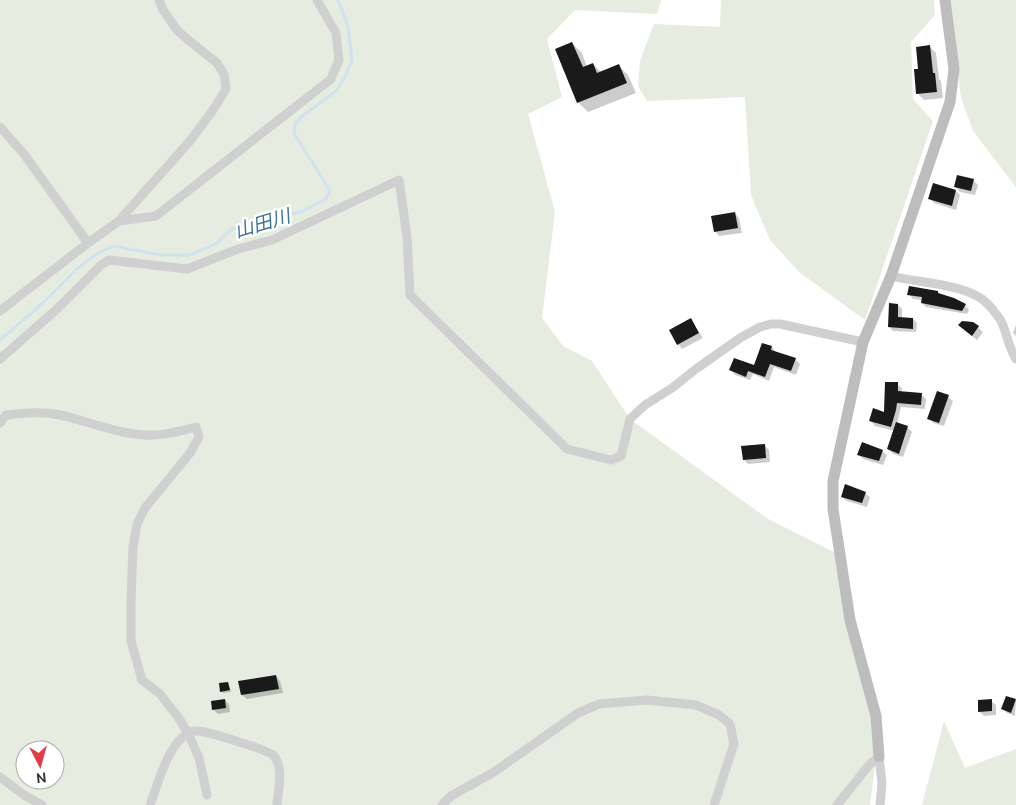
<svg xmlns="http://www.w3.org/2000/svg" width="1016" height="805" viewBox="0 0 1016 805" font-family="Ubuntu,'Noto Sans JP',sans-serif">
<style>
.green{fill:#e6ecdf;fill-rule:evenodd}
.shadow{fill:#0003}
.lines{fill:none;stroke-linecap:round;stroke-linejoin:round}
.stream{stroke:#cfe2ee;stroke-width:3}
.building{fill:#1a1a1a}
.street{stroke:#d0d0d0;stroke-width:9}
.secondary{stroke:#bdbdbd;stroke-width:11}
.labels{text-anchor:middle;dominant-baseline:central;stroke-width:5;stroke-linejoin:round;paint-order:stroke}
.water-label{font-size:19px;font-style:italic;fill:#3f7597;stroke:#fff}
</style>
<rect width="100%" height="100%" fill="#fff"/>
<g class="green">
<path d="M0,0H661L657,14L575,10L547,39L562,97L528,114L555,212L542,318L563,346L592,361L630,419L768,519L840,555L878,744L870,805H0ZM25,750H55V780H25Z"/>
<path d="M721,0H934L935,15L911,42L913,99L933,121L865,320L799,272L770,240L751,195L745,97L647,101L638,86L640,61L654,24L720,27Z"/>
<path d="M949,0H1016V187L973,131L961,97Z"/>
<path d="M944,721L965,768L1016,749V805H922Z"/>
</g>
<g class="shadow">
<path d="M572,43L582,53L587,67L593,64L601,72L618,65L628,75L636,93L588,112L578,102Z"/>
<path d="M930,47L936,53L939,79L941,81L943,98L924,100L918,94L915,70H919Z"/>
<path d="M973,180L978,185L975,195L960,192L956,187Z"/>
<path d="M956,191L960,195L956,210L934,203L930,199Z"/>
<path d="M735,213L739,218L742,233L719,236L715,231Z"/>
<path d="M938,292L941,295L965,305L969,310L967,314L926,307L922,303L923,300L913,299L909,294Z"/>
<path d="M898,305L902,309V318L913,319L917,323L916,332L893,331L889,327Z"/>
<path d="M691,320L703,338L682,349L678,344Z"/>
<path d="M973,323L983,332L977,340L964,330Z"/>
<path d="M1016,325V336L1013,333Z"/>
<path d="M772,347L776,352L795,359L800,364L796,375L774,367L769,381L753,374L750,380L735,375L731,370L755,367Z"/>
<path d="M897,384L902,388V393L921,394L926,399L925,409L901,407L897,424L907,427L912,432L903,457L893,454L888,449L895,431L875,426L871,421L885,414Z"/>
<path d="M948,397L953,401L944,426L933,423L929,418Z"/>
<path d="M764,445L769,450L770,462L748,464L744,460Z"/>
<path d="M882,451L887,455L883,465L863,459L859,455Z"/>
<path d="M865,493L870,497L867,507L847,501L842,497Z"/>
<path d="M276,676L280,681L283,693L247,699L242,695Z"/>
<path d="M228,683L231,692L223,693L221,691Z"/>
<path d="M225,700L229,705L230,712L218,714L213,709Z"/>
<path d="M1015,700L1016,701L1015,716L1007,713L1003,709Z"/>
<path d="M991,701L996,705V715L984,716L979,711Z"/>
</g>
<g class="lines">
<path class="stream" d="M0,340L44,302L78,268L95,255L113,246L161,255H190L217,243L232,229L303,211L326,199L330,191L294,133L295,125L301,117L336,91L345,77L352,60L348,26L338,0"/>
</g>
<g class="building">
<path d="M572,42L583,67L593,63L597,73L619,64L627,83L577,103L555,49Z"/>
<path d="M930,45L933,73H935L937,92L916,94L914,69H918L916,47Z"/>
<path d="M957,175L974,179L971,191L954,187Z"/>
<path d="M933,183L956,190L952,206L928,199Z"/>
<path d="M735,212L738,228L714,232L711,216Z"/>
<path d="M909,286L938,291V293L954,298L966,304L962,311L921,303L922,297L907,295Z"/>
<path d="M889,303L898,304V317L913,318V329L888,327Z"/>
<path d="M691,318L699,333L677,345L669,330Z"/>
<path d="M962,321L973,322L979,326L972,336L958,325Z"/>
<path d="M762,343L772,346L771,350L796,358L791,371L770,364L765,377L748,371L746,377L729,370L734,358L754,365Z"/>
<path d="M885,382H898V391L922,393L921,405L897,403L896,410L891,427L869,421L873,408L884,412Z"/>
<path d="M937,391L949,395L939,423L927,419Z"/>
<path d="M896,422L908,426L899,454L887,449Z"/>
<path d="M862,442L883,450L879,461L857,455Z"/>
<path d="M765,444L766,458L743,460L741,446Z"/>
<path d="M845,484L866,492L862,503L841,497Z"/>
<path d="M276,675L279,689L241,695L238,681Z"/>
<path d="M228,682L230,690L220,692L219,683Z"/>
<path d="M1006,696L1016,699L1011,713L1001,709Z"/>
<path d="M225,699L226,708L212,710L211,701Z"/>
<path d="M992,699V711L978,712V700Z"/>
</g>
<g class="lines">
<g class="street">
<path d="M0,127L24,154L88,243L0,311"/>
<path d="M119,221L156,216L331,79L339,60L336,33L317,0"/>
<path d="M88,243L119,221L125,214L190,141L213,110L226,89L224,74L217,63L187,39L177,30L163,10L159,0"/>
<path d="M891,276C919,283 953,283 979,297C988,302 994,311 1000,319C1007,331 1007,345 1016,359"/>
<path d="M0,359L57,309L101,265L109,260L187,269L238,249L272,240L399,180L407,237L410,295L567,449L611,460L621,456L630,419L645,405L672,388L696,369L740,338L760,327L771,324H780L863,342"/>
<path d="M0,423L6,415C24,413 42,411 60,415C88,421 117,434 146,435C163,436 180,431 196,427L199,437L190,453L145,508L137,524L133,547L131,601V641L142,680L160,694L178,717L188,733L199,758L207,795"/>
<path d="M0,777L24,795L42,805"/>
<path d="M150,805C158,784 167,746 187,734C189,732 194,731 198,731C206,731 269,750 274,756C284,768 278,791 277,805"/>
<path d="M442,805L451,796L494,772L578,713L599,704L647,700L696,705L719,715L730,724L734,744L714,805"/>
<path d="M837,805L870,764L879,757L882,783L880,805"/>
</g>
<path class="secondary" d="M879,757L876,716L850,620L833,509V481L863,342L891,276L950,102L954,69L945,0"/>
</g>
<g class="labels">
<g class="water-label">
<text transform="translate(262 223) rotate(-17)">山田川</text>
</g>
</g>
<g transform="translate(40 765) rotate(174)"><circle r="24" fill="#ffffff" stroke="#adadad"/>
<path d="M0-4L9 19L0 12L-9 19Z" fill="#e63946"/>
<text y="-8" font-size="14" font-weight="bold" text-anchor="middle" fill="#333333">N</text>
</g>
</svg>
